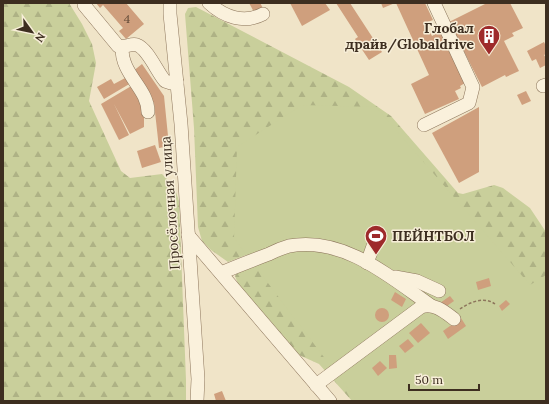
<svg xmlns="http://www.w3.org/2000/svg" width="549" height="404" viewBox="0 0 549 404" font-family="Lora,serif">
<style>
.forest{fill:url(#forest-firs)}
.park{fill:#c9cf9b}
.building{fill:#cf9f7d}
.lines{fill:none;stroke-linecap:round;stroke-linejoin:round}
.minor-casing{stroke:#8d765c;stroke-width:14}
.path{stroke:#8d765c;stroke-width:1.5;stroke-dasharray:3 2;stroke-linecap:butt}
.minor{stroke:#faf1dc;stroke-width:13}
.labels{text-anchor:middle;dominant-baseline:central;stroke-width:3;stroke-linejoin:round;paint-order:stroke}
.number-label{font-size:12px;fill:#624a37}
.poi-label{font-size:14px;font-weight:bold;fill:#3d2e20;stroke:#f7eed8;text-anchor:end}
.street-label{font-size:14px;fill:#3d2e20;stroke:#f7eed8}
</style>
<defs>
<pattern id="forest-firs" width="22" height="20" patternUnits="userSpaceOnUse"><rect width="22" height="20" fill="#c9cf9b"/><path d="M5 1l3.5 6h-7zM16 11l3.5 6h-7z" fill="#aeb285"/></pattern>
</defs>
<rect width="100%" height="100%" fill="#f0e4c8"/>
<g class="forest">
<path d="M3,3H69L82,24L92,44L96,63L89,101L121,171L130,178L162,174L174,186L179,201L186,380V401H3Z"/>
<path d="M196,7L349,87L391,116L458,193L463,194L494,185L503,188L530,208L546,232V401L285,240L228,262L211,250L202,241L198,227L194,128L185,14L188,8Z"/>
<path d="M267,261L400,401H352L319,364L299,355L240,289L235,276L239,270Z"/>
</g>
<path class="park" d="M302,105L376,107L530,285L546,275V401H357L234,238L237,147Z"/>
<g class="building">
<path d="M96,3H126L144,24L126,39L119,31L123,28L103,5L100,8Z"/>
<path d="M249,3H260L263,8L254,12Z"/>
<path d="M290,3H325L330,10L302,26Z"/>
<path d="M336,3H350L382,52L369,60L355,39L358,37Z"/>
<path d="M381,3H395L383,8Z"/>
<path d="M396,3H425L433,20L425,23L432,36L441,31L465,83L460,86L461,88L455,91L459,99L425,114L411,84L429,75Z"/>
<path d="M487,3H510L523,28L512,33L514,36L504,41L519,71L506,77L505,75L482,87L449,22Z"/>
<path d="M544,42L546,46V54L544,55L546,58V65L540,68L536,59L532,61L527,51Z"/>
<path d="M142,64L164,96L169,146L159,148L154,103L132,72Z"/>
<path d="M127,77L131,83L104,99L97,87L111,79L114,84Z"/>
<path d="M133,85L144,108V127L130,134L114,104L129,135L119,140L101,104Z"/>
<path d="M526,91L531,101L522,105L517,95Z"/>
<path d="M479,107V172L459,183L432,133Z"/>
<path d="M155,145L161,162L142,168L137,151Z"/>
<path d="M489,278L491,286L478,290L476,282Z"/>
<path d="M395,292L406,299L402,307L391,300Z"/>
<path d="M450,296L454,301L444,308L440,303Z"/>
<path d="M506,300L510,304L502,311L499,306Z"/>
<circle cx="382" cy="315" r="7"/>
<path d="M461,318L466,326L448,339L443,331Z"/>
<path d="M421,323L430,333L418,343L409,333Z"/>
<path d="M408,339L414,346L405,353L399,346Z"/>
<path d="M389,355H396L397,368L389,369Z"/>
<path d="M380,361L387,368L378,376L372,368Z"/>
<path d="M222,391L226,401H216L214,394Z"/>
</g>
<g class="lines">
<g class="minor-casing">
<g id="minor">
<path d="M170,3V14L181,124L198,379L197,401"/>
<path d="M209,3C224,17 244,24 263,14"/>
<path d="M84,5L118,46C125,48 131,43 137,45C148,49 157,72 165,81L171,83L177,82"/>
<path d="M122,47C121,75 148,88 148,112"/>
<path d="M543,86L546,85"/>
<path d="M424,125L469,103L473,87L434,3"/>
<path d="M188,235L330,401"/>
<path d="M367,263L377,235"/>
<path d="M221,273C237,266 253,260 269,254C275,251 282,248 289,246C343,236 389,276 430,305"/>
<path d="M395,277L417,281L439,291"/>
<path d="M316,385L421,307C433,302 445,312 454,319"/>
</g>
</g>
<path class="path" d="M460,309C470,302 484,296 495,304"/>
<use href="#minor" class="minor"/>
</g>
<defs>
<g id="building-pin" transform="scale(1.15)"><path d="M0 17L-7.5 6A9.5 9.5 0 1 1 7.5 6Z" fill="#9e2a2b" stroke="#f7eed8"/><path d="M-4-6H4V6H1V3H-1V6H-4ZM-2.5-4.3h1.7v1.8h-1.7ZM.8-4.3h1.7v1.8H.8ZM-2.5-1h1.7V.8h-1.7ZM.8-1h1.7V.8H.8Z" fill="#fff"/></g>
<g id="stadium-pin" transform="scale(1.15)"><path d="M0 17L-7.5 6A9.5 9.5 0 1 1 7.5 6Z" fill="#9e2a2b" stroke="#f7eed8"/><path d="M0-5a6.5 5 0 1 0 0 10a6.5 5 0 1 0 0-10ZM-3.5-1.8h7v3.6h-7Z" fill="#fff"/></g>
</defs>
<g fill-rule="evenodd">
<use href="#building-pin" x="489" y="36"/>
<use href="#stadium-pin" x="376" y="236"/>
</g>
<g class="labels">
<g class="number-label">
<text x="127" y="18">4</text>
</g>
<g class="poi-label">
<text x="474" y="28">Глобал<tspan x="474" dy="16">драйв/Globaldrive</tspan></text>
<text x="392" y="236" text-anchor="start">ПЕЙНТБОЛ</text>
</g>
<g class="street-label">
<text transform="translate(170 203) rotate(-94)">Просёлочная улица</text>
</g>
</g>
<rect width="549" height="404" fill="none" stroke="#3d2e20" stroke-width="8"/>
<g transform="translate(32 32) rotate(123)" stroke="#f7eed8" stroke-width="3" paint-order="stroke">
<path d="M0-3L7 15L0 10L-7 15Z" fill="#3d2e20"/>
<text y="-6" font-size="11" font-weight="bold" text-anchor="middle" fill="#3d2e20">N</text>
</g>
<path d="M409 384v6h70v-6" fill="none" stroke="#3d2e20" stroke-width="2"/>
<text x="415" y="384" font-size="12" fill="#3d2e20" stroke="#f7eed8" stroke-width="3" paint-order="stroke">50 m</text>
</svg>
